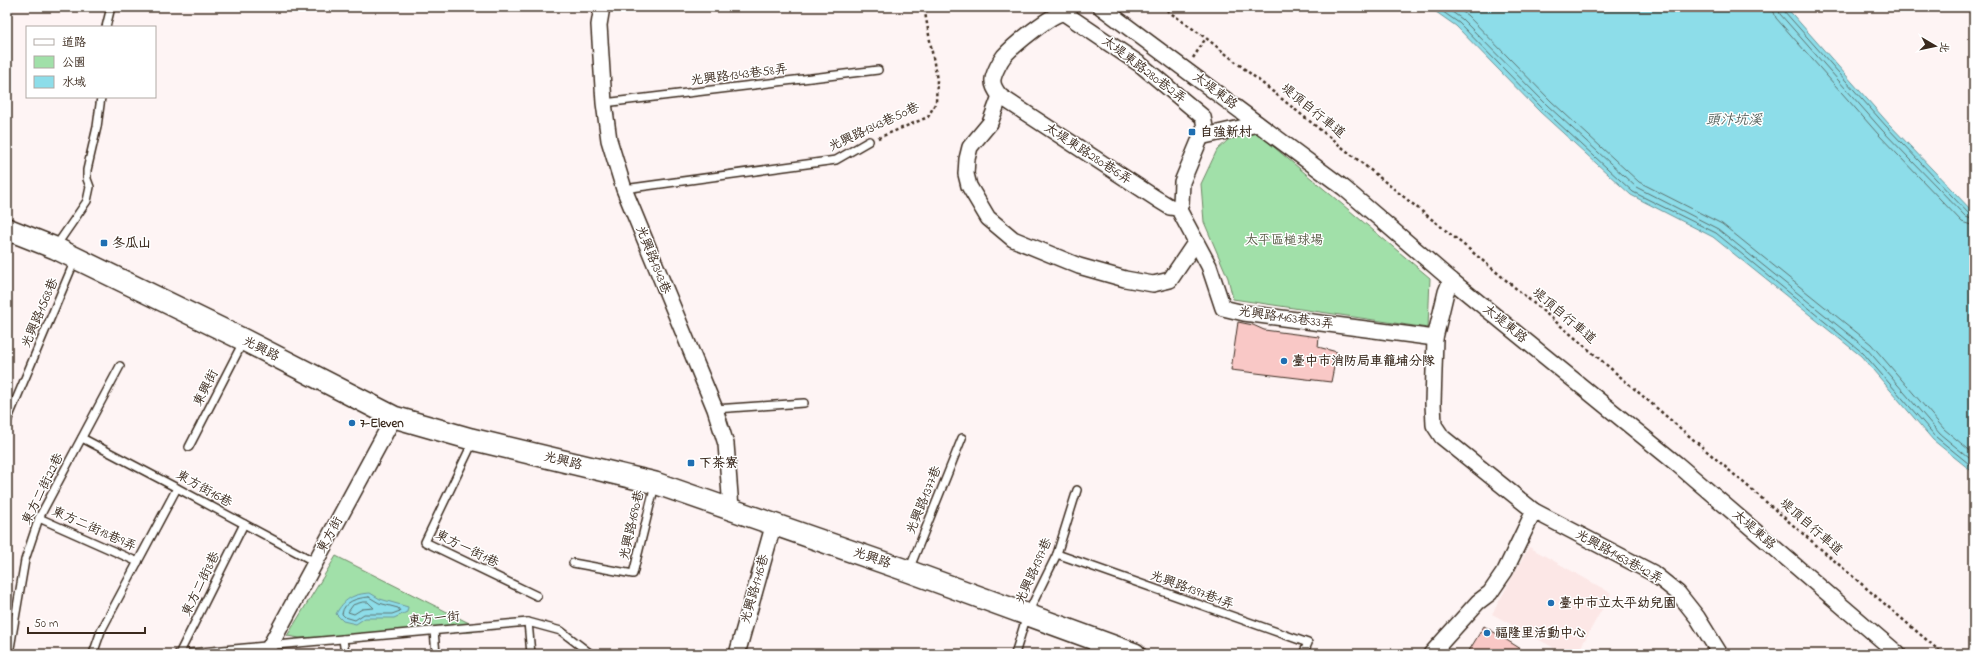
<svg xmlns="http://www.w3.org/2000/svg" width="1981" height="661" viewBox="0 0 1981 661" font-family="'Indie Flower','LXGW WenKai TC',sans-serif">
<style>
.built{fill:#fce7e6}
.green{fill:#a1e0a9;stroke:#6e8564}
.water{fill:#8ddde9;stroke:#6c9598}
.lines{fill:none;stroke-linecap:round;stroke-linejoin:round}
.shore{stroke:#5c726f;stroke-width:1}
.building{fill:#f9c8c6;stroke:#3b2a1e}
.service-casing{stroke:#3b2a1e;stroke-width:10}
.minor-casing{stroke:#3b2a1e;stroke-width:18}
.secondary-casing{stroke:#3b2a1e;stroke-width:24}
.path{stroke:#3b2a1e;stroke-width:2.5;stroke-dasharray:3 3;stroke-linecap:butt}
.service{stroke:#fff;stroke-width:7}
.minor{stroke:#fff;stroke-width:15}
.secondary{stroke:#fff;stroke-width:21}
.poi-dot{fill:#1f6fb2;stroke:#fff;stroke-width:1.5}
.labels{text-anchor:middle;dominant-baseline:central;stroke-width:3;stroke-linejoin:round;paint-order:stroke}
.street-label{font-size:13px;fill:#3b2a1e;stroke:#fff}
.poi-label{font-size:13px;font-weight:bold;fill:#3b2a1e;stroke:#fff;text-anchor:start}
.park-label{font-size:13px;fill:#545841;stroke:#fff}
.water-label{font-size:14px;font-style:italic;fill:#54605b;stroke:#fff}
</style>
<rect width="100%" height="100%" fill="#fef4f4"/>
<filter id="ink" filterUnits="userSpaceOnUse"><feTurbulence type="fractalNoise" baseFrequency=".025" numOctaves="2"/><feDisplacementMap in="SourceGraphic" scale="8" xChannelSelector="R" yChannelSelector="G"/><feConvolveMatrix kernelMatrix="1 2 1 2 8 2 1 2 1" color-interpolation-filters="sRGB"/></filter>
<g filter="url(#ink)">
<path class="built" d="M1529,547L1611,593L1577,654H1565L1492,614Z"/>
<g class="green">
<path d="M1239,130L1256,132L1430,278L1428,328L1233,299L1228,278L1204,222L1201,184L1217,150Z"/>
<path d="M336,556L475,626L473,632L300,638L287,636Z"/>
</g>
<g class="water">
<path d="M1429,7H1786L1889,124L1974,213V473L1933,440L1861,356L1713,237L1631,195L1540,112L1456,26Z"/>
<path d="M370,593L380,599L408,607L407,612L394,618H365L356,624L343,621L336,614C344,599 353,594 370,593Z"/>
</g>
<g class="lines">
<g class="shore">
<path d="M1436,7L1459,23L1543,109L1633,192L1716,233L1863,353L1936,437L1974,468"/>
<path d="M1445,7L1462,19L1547,105L1636,187L1718,229L1867,349L1940,434L1974,462"/>
<path d="M1455,7L1467,15L1551,101L1639,182L1722,224L1871,344L1944,429L1974,454"/>
<path d="M1772,7L1776,18L1878,134L1962,222L1974,226"/>
<path d="M1778,7L1780,14L1882,130L1966,217L1974,220"/>
<path d="M1783,7L1784,11L1886,126L1969,214L1974,215"/>
<path d="M369,597L379,603L398,608L400,611L392,614H364L355,620L345,617L342,614C344,601 357,598 369,597Z"/>
<path d="M363,602H368L374,608L362,609L354,614L348,612L353,605Z"/>
</g>
</g>
<g class="building">
<path d="M1238,322L1253,325L1264,330L1319,337L1318,347L1337,352L1331,382L1231,370Z"/>
<path d="M1484,626L1529,654H1467Z"/>
</g>
<g class="lines">
<g class="service-casing">
<g id="service">
<path d="M106,27L111,7"/>
<path d="M604,103L878,70"/>
<path d="M624,189L836,160L869,141"/>
<path d="M56,246L87,201L90,187L87,179V170L97,127L101,97"/>
<path d="M715,409L804,403"/>
<path d="M7,421L75,260"/>
<path d="M82,438L177,488L315,562"/>
<path d="M471,440V446L425,542L537,596"/>
<path d="M189,447L243,342"/>
<path d="M39,518L138,562"/>
<path d="M1057,554L1308,643L1303,654"/>
<path d="M573,563L633,574L655,485"/>
<path d="M909,570L962,438"/>
<path d="M528,622L531,654"/>
<path d="M434,631L436,654"/>
<path d="M343,639L345,654"/>
<path d="M9,654L25,560L39,518L120,366"/>
<path d="M93,654L101,631L177,488"/>
<path d="M178,654L528,622L561,631L591,654"/>
<path d="M179,654L244,524"/>
<path d="M1015,654L1027,615L1057,554L1077,490"/>
<path d="M1091,654L1095,642"/>
</g>
</g>
<g class="minor-casing">
<g id="minor">
<path d="M602,7L599,25L604,103L609,140L624,189L715,409L726,444L731,508"/>
<path d="M1101,7L1344,188L1451,280L1677,464L1898,654"/>
<path d="M1000,96L990,123L970,147L967,159L966,174L969,186L988,218L1013,239L1079,266L1125,279L1153,284L1170,280L1195,243"/>
<path d="M1200,137L1258,124"/>
<path d="M1178,208L1170,207L1157,199L1000,96C996,91 992,85 993,79C994,73 1000,61 1004,56C1013,46 1052,13 1064,13L1141,65L1203,117L1205,127L1182,182L1181,204L1178,208L1209,266L1223,308L1244,313L1435,338"/>
<path d="M1451,280L1446,292L1435,338L1433,403L1434,425L1442,437L1534,511L1653,573L1678,593L1697,617L1720,654"/>
<path d="M270,646L394,417"/>
<path d="M737,654L774,523"/>
<path d="M1431,654L1478,602L1490,593L1505,571L1534,511"/>
</g>
</g>
<g class="secondary-casing">
<path id="secondary" d="M7,229L55,248L244,340L394,417L471,439L655,483L908,571L1135,654"/>
</g>
<g class="path">
<path d="M1162,7L1206,38L1470,250L1574,337L1943,654"/>
<path d="M1967,7L1974,13"/>
<path d="M1193,58L1206,38"/>
<path d="M878,138L928,117L936,102L937,80L924,7"/>
</g>
<use href="#service" class="service"/>
<use href="#minor" class="minor"/>
<use href="#secondary" class="secondary"/>
</g>
</g>
<g class="poi-dot">
<rect x="1188" y="128" width="8" height="8" rx="2"/>
<rect x="100" y="239" width="8" height="8" rx="2"/>
<circle cx="1284" cy="361" r="4"/>
<circle cx="352" cy="423" r="4"/>
<rect x="687" y="459" width="8" height="8" rx="2"/>
<circle cx="1551" cy="603" r="4"/>
<circle cx="1487" cy="633" r="4"/>
</g>
<g class="labels">
<g class="street-label">
<text transform="translate(1144 70) rotate(37)">太堤東路280巷2弄</text>
<text transform="translate(739 75) rotate(-7)">光興路1343巷58弄</text>
<text transform="translate(1215 91) rotate(37)">太堤東路</text>
<text transform="translate(1313 111) rotate(39)">堤頂自行車道</text>
<text transform="translate(874 127) rotate(-25)">光興路1343巷50巷</text>
<text transform="translate(1088 154) rotate(33)">太堤東路280巷6弄</text>
<text transform="translate(653 260) rotate(68)">光興路1343巷</text>
<text transform="translate(40 313) rotate(-67)">光興路1568巷</text>
<text transform="translate(1564 316) rotate(40)">堤頂自行車道</text>
<text transform="translate(1286 318) rotate(8)">光興路1463巷33弄</text>
<text transform="translate(1505 324) rotate(39)">太堤東路</text>
<text transform="translate(261 349) rotate(27)">光興路</text>
<text transform="translate(206 388) rotate(-63)">東興街</text>
<text transform="translate(563 461) rotate(14)">光興路</text>
<text transform="translate(43 489) rotate(-64)">東方二街22巷</text>
<text transform="translate(204 489) rotate(29)">東方街16巷</text>
<text transform="translate(924 500) rotate(-68)">光興路1377巷</text>
<text transform="translate(632 525) rotate(-77)">光興路1690巷</text>
<text transform="translate(1811 527) rotate(41)">堤頂自行車道</text>
<text transform="translate(94 529) rotate(24)">東方二街18巷9弄</text>
<text transform="translate(1754 530) rotate(41)">太堤東路</text>
<text transform="translate(330 535) rotate(-61)">東方街</text>
<text transform="translate(467 549) rotate(26)">東方一街1巷</text>
<text transform="translate(1619 557) rotate(29)">光興路1463巷42弄</text>
<text transform="translate(872 558) rotate(19)">光興路</text>
<text transform="translate(1034 571) rotate(-66)">光興路1397巷</text>
<text transform="translate(201 584) rotate(-64)">東方二街8巷</text>
<text transform="translate(755 589) rotate(-74)">光興路1716巷</text>
<text transform="translate(1192 590) rotate(20)">光興路1397巷1弄</text>
<text transform="translate(434 619) rotate(-5)">東方一街</text>
</g>
<g class="poi-label">
<text x="1200" y="132">自強新村</text>
<text x="112" y="243">冬瓜山</text>
<text x="1292" y="361">臺中市消防局車籠埔分隊</text>
<text x="360" y="423">7-Eleven</text>
<text x="699" y="463">下茶寮</text>
<text x="1559" y="603">臺中市立太平幼兒園</text>
<text x="1495" y="633">福隆里活動中心</text>
</g>
<g class="park-label">
<text x="1284" y="240">太平區槌球場</text>
</g>
<g class="water-label">
<text x="1734" y="120">頭汴坑溪</text>
</g>
</g>
<rect width="1981" height="661" fill="none" stroke="#fff" stroke-width="24"/>
<rect x="12" y="12" width="1957" height="637" fill="none" stroke="#3b2a1e" stroke-width="1.5" filter="url(#ink)"/>
<rect x="26" y="26" width="130" height="72" fill="#ffffff" stroke="#b1aaa5"/>
<rect x="34" y="39" width="20" height="6" fill="#ffffff" stroke="#b1aaa5"/>
<text x="62" y="46" font-size="12" fill="#3b2a1e">道路</text>
<rect x="34" y="56" width="20" height="12" fill="#a1e0a9" stroke="#b1aaa5"/>
<text x="62" y="66" font-size="12" fill="#3b2a1e">公園</text>
<rect x="34" y="76" width="20" height="12" fill="#8ddde9" stroke="#b1aaa5"/>
<text x="62" y="86" font-size="12" fill="#3b2a1e">水域</text>
<g transform="translate(1935 46) rotate(99)" stroke="#ffffff" stroke-width="3" paint-order="stroke">
<path d="M0-3L7 15L0 10L-7 15Z" fill="#3b2a1e"/>
<text y="-6" font-size="11" font-weight="bold" text-anchor="middle" fill="#3b2a1e">北</text>
</g>
<path d="M28 627v6h117v-6" fill="none" stroke="#3b2a1e" stroke-width="2"/>
<text x="34" y="627" font-size="12" fill="#3b2a1e" stroke="#ffffff" stroke-width="3" paint-order="stroke">50 m</text>
</svg>
